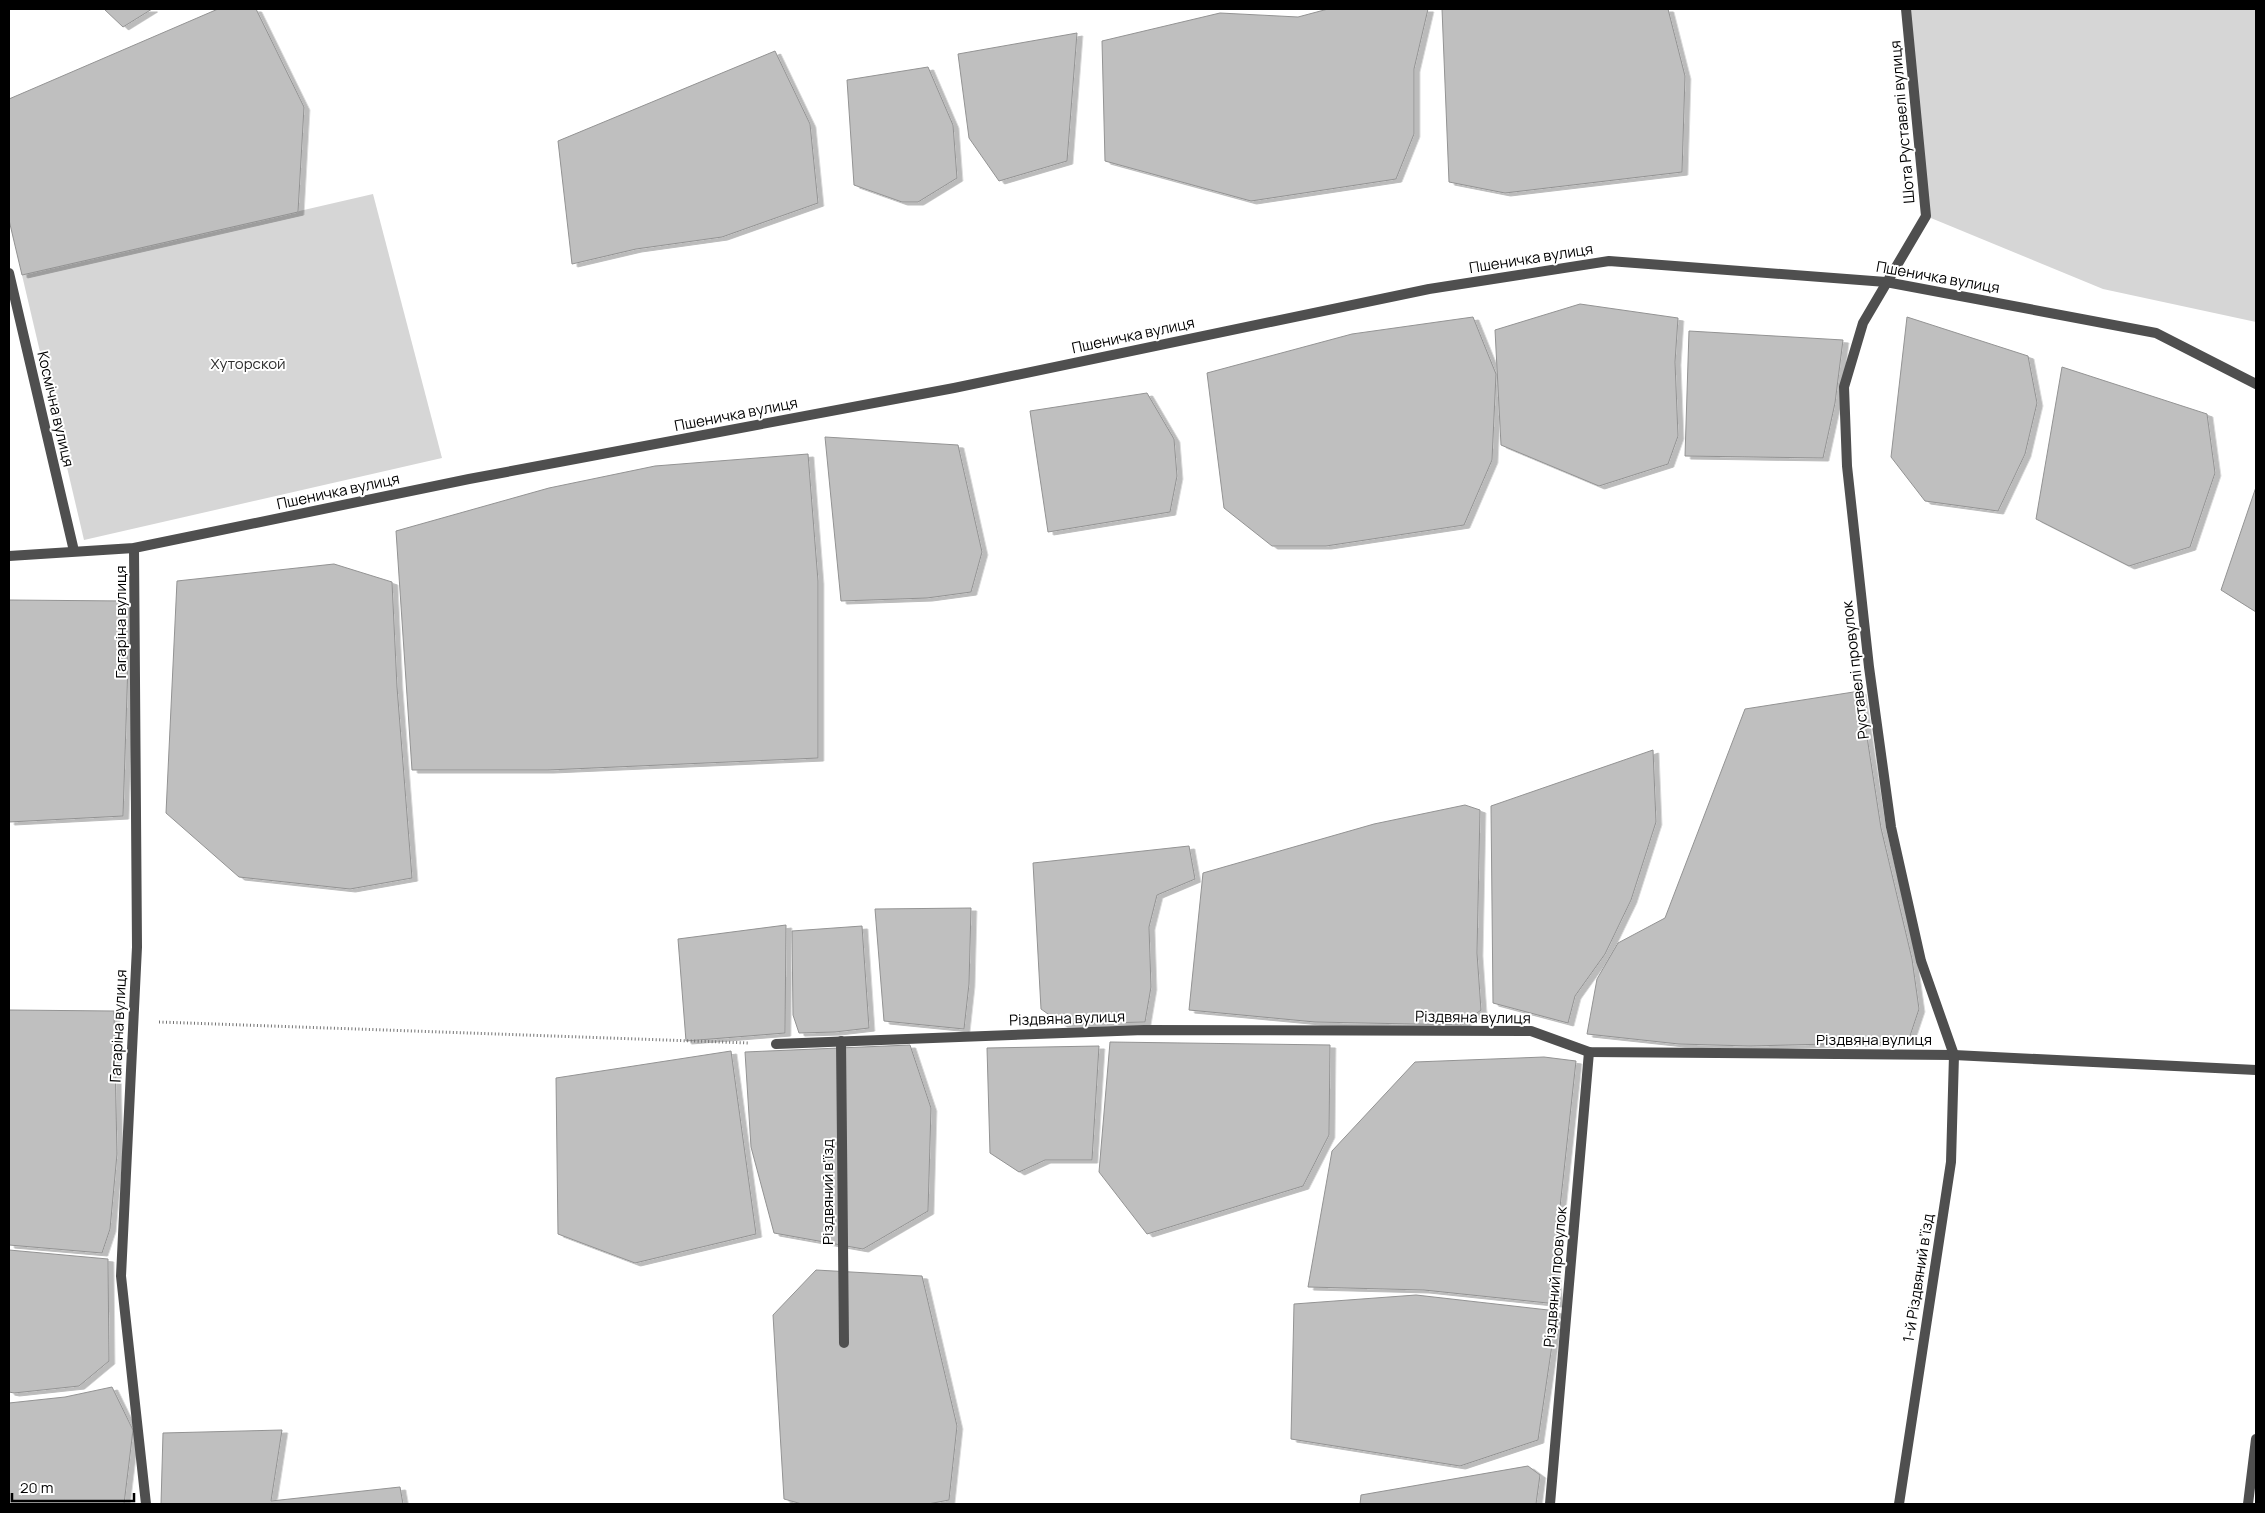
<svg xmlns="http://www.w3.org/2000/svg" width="2265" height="1513" viewBox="0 0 2265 1513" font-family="Manrope,sans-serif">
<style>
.green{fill:#d6d6d6}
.building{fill:#bfbfbf;stroke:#939393;filter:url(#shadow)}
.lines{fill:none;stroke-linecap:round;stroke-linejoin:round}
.path{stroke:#717171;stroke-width:3;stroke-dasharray:1 2.5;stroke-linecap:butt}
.street{stroke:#4f4f4f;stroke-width:10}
.labels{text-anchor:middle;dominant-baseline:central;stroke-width:4;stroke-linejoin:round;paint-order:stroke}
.street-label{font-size:15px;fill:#000;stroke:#fff}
.park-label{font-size:15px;fill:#2d2d2d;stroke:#fff}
</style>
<defs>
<filter id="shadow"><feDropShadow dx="5.5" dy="3" stdDeviation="0" flood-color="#0004"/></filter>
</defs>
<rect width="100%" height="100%" fill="#fff"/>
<g class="green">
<path d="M1906,9H2256V322L2103,289L1926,216Z"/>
<path d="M373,194L442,458L84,540L22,275Z"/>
</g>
<g class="building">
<path d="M104,9H152L123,27Z"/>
<path d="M218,9H256L304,107L298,212L22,275L9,220V99Z"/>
<path d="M1328,9H1428L1414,69V134L1396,179L1251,201L1105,161L1102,41L1220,13L1298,17Z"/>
<path d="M1442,9H1668L1685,76L1682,172L1505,193L1449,182Z"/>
<path d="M1077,33L1067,161L999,181L969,138L958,54Z"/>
<path d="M775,51L810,124L818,203L722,237L636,249L572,264L558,141Z"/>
<path d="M928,67L953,125L957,178L918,202H902L854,185L847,80Z"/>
<path d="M1580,304L1678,318L1675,362L1678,436L1668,464L1599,486L1501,445L1495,330Z"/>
<path d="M1473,317L1496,374L1492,460L1464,525L1326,546H1272L1224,508L1207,373L1352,334Z"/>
<path d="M1907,317L2028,356L2037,403L2025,454L1998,511L1925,501L1891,457Z"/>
<path d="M1689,331L1843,340L1835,403L1823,458L1685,456Z"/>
<path d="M2062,367L2207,414L2215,473L2190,547L2129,566L2036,519Z"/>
<path d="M1147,393L1174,439L1177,476L1170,512L1048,532L1030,411Z"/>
<path d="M825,437L958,445L982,552L971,592L927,598L841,601Z"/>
<path d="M808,454L818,581V758L548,770H412L396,531L549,488L655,466Z"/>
<path d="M2256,487V612L2221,590Z"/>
<path d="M334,564L392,582L397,687L412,878L350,889L239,877L166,813L177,581Z"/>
<path d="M9,600L126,601L128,663L123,816L9,822Z"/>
<path d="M1860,691L1881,828L1912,959L1919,1009L1908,1042L1750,1046L1679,1044L1587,1034L1597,979L1618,943L1665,918L1745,709Z"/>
<path d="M1653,750L1656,822L1631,900L1605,954L1575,996L1568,1023L1493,1003L1491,806Z"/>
<path d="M1465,805L1480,810L1477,953L1481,1010L1462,1025L1315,1022L1189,1010L1203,873L1374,824Z"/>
<path d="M1189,846L1195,879L1157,895L1149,927L1151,987L1145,1022L1062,1024L1041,1009L1033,863Z"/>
<path d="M971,908L969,984L964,1029L884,1021L875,909Z"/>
<path d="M786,925L785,1033L686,1041L678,939Z"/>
<path d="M862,926L869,1028L835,1032L799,1033L793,1015L792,931Z"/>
<path d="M9,1010L114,1011L117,1154L110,1229L102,1253L9,1245Z"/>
<path d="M1110,1042L1330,1045L1329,1135L1303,1186L1147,1234L1099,1172Z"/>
<path d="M910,1045L931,1108L928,1211L863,1249L774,1233L751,1147L745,1052Z"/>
<path d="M1099,1046L1092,1160H1045L1019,1172L990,1153L987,1048Z"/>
<path d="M731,1051L756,1234L635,1263L558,1234L556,1078Z"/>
<path d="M1544,1057L1576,1061L1554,1262L1557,1304L1424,1290L1308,1287L1332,1151L1415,1062Z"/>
<path d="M9,1250L108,1259L109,1361L79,1386L14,1393L9,1392Z"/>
<path d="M816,1270L922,1276L957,1426L949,1500L928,1504H802L784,1499L773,1315Z"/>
<path d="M1416,1295L1557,1311L1538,1440L1460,1466L1291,1439L1294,1304Z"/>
<path d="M112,1387L133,1430L124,1504H9V1403L65,1397Z"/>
<path d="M282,1430L271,1501L400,1487L403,1504H161L163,1433Z"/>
<path d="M1528,1466L1540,1475L1536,1504H1360L1361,1495Z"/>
</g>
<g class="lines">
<path class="path" d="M159,1022L750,1043"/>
<g class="street">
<path d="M9,273L74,551"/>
<path d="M134,548L137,947L121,1276L146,1504"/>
<path d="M9,556L134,548L469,479L954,388L1429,289L1609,261L1886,282L2156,333L2256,384"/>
<path d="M841,1041L844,1343"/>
<path d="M776,1044L1144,1030L1531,1031L1589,1052L1954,1055L2256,1070"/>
<path d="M1550,1504L1589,1052"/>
<path d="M1899,1504L1951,1162L1954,1055L1921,961L1891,827L1869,667L1847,466L1844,387L1863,323L1926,216L1906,9"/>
<path d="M2248,1504L2256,1439"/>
</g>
</g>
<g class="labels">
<g class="street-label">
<text transform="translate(1902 122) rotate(-95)">Шота Руставелі вулиця</text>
<text transform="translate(1531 258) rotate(-9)">Пшеничка вулиця</text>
<text transform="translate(1938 277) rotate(10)">Пшеничка вулиця</text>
<text transform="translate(1133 335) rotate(-12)">Пшеничка вулиця</text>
<text transform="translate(56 409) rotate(77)">Космічна вулиця</text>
<text transform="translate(736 414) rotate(-11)">Пшеничка вулиця</text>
<text transform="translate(338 491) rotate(-12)">Пшеничка вулиця</text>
<text transform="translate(120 622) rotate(-90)">Гагаріна вулиця</text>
<text transform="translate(1855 670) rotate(-97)">Руставелі провулок</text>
<text transform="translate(1473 1017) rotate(1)">Різдвяна вулиця</text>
<text transform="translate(1067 1018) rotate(-2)">Різдвяна вулиця</text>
<text transform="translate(118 1026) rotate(-87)">Гагаріна вулиця</text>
<text x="1874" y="1039">Різдвяна вулиця</text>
<text transform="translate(827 1192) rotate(-90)">Різдвяний в'їзд</text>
<text transform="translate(1555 1277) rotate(-85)">Різдвяний провулок</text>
<text transform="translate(1918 1278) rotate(-81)">1-й Різдвяний в’їзд</text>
</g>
<g class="park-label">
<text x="248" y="363">Хуторской</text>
</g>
</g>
<rect width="2265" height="1513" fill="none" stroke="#000000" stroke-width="20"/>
<path d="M12 1493v8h122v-8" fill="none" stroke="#000000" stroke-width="2.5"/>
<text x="20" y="1493" font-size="15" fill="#000000" stroke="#ffffff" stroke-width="4" paint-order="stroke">20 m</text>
</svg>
